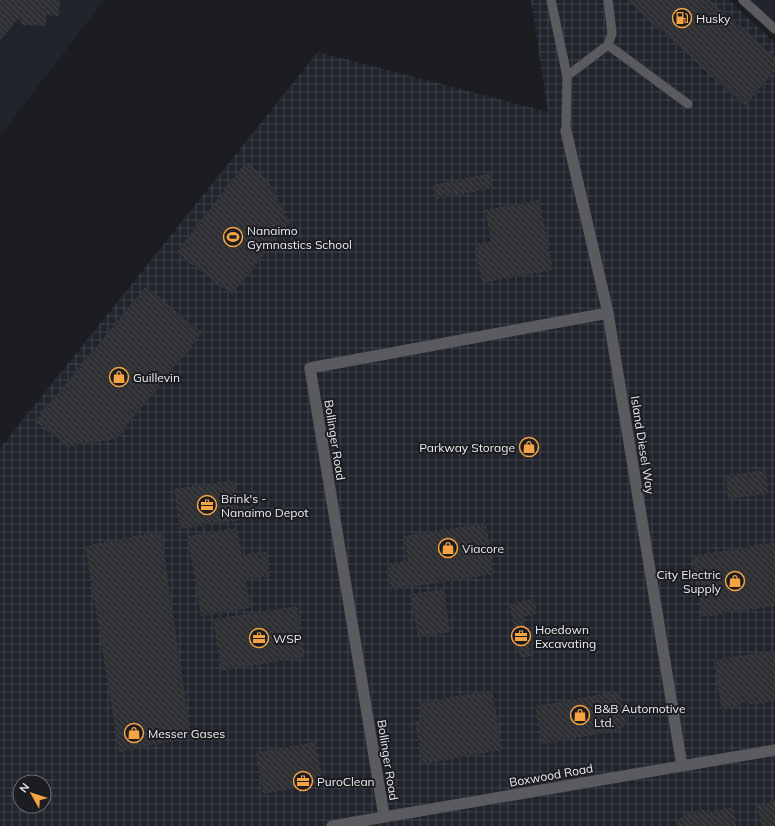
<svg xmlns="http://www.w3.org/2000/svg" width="775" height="826" viewBox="0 0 775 826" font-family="Mulish,sans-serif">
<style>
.built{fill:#21232d}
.industrial{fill:url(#industrial-grid);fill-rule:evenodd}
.building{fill:url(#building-back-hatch)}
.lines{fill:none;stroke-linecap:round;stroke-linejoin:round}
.service-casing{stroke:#39393c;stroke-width:10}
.minor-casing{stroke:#39393c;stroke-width:12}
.tertiary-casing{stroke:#39393c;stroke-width:12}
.service{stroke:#5a5b5f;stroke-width:9}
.minor{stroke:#5a5b5f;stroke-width:11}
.tertiary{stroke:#5a5b5f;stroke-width:11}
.labels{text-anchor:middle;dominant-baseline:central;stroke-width:4;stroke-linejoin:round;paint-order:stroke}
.poi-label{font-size:12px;fill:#eaebee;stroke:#1c1d21;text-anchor:start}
.street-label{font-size:12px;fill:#eaebee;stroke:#1c1d21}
</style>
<defs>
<pattern id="industrial-grid" width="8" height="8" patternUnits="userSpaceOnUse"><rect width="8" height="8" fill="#21232d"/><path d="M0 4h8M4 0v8" fill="none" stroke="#41434c"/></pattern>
<pattern id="building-back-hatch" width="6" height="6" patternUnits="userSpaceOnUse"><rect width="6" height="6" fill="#2f3034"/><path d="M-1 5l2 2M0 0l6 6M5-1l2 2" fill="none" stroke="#434448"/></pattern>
</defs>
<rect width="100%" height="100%" fill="#1c1d21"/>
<g class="built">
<path d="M0,0H104L0,136Z"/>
<path d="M738,0H775V35Z"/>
</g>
<path class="industrial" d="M531,0H729L775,43V826H0V448L318,52L548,112ZM20,782H44V806H20Z"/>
<g class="building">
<path d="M0,0H60L59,16L46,15V26L21,25V20L18,19L0,41Z"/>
<path d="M627,0H710L775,57V71L745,106Z"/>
<path d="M246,162L267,179L290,222L232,295L176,252Z"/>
<path d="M490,173L494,188L435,199L433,185Z"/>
<path d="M539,200L553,270L482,283L475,244L491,241L485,210Z"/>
<path d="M146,286L202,333L116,439L67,447L35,421Z"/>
<path d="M766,470L768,494L728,499L726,475Z"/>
<path d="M234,480L240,520L180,529L174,489Z"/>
<path d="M486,523L494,574L391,590L387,564L408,561L404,536Z"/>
<path d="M237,528L242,555L266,551L270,576L246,580L251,608L201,616L187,536Z"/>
<path d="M161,531L191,737L119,752L85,546Z"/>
<path d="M775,542V606L701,617L692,556Z"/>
<path d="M444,589L450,632L418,637L410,594Z"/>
<path d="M534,599L537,614L523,617L531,656L520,658L509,604Z"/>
<path d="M297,606L305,657L221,671L213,619Z"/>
<path d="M775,650V701L750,705L749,702L738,704L739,707L722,710L713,660Z"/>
<path d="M492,690L503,750L423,764L415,721L421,720L418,703Z"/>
<path d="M620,691L626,724L621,730L542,744L535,706Z"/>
<path d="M316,742L323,783L263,794L256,752Z"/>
<path d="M775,799V826H761L757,805L772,802Z"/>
<path d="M733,807L737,826H676L679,818L690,812L704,809L707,812Z"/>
</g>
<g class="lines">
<g class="service-casing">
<g id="service">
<path d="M551,0L567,76"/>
<path d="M743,0L775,29"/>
<path d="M608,45L688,104"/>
<path d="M566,131L567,76L608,45L612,33L608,0"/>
</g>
</g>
<g class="minor-casing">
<g id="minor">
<path d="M566,131L608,313L682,766"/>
<path d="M384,816L310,368L608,313"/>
</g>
</g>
<g class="tertiary-casing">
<path id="tertiary" d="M332,826L775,750"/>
</g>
<use href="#service" class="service"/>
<use href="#minor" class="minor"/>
<use href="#tertiary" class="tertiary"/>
</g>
<defs>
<g id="fuel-ring" transform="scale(1)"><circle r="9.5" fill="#1c1d21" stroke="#f5a345" stroke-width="1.5"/><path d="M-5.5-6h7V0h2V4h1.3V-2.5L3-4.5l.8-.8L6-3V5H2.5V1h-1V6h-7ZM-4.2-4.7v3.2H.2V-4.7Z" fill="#f5a345"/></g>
<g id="stadium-ring" transform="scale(1)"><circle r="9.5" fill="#1c1d21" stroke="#f5a345" stroke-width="1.5"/><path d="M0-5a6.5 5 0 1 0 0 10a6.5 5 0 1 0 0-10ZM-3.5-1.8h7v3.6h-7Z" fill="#f5a345"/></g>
<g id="shop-ring" transform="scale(1)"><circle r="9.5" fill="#1c1d21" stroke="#f5a345" stroke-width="1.5"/><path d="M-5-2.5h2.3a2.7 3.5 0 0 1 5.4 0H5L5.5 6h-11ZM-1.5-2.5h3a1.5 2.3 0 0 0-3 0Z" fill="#f5a345"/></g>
<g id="office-ring" transform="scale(1)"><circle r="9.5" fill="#1c1d21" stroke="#f5a345" stroke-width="1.5"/><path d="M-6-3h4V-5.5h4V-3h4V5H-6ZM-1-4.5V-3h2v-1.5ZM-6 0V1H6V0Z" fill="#f5a345"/></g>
</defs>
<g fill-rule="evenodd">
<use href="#fuel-ring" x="682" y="18"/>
<use href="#stadium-ring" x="233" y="237"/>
<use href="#shop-ring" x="119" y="377"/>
<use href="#shop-ring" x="529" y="447"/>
<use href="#office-ring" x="207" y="505"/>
<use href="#shop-ring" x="448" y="548"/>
<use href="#shop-ring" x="735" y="581"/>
<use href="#office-ring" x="521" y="636"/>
<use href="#office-ring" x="259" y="638"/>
<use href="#shop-ring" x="580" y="715"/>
<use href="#shop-ring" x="134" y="733"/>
<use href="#office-ring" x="303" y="781"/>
</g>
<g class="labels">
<g class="poi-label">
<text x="696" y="18">Husky</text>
<text x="247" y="230">Nanaimo<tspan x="247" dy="14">Gymnastics School</tspan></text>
<text x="133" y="377">Guillevin</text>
<text x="515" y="447" text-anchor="end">Parkway Storage</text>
<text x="221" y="498">Brink's -<tspan x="221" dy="14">Nanaimo Depot</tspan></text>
<text x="462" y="548">Viacore</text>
<text x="721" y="574" text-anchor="end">City Electric<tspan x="721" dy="14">Supply</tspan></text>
<text x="535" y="629">Hoedown<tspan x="535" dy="14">Excavating</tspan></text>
<text x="273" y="638">WSP</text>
<text x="594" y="708">B&amp;B Automotive<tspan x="594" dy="14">Ltd.</tspan></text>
<text x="148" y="733">Messer Gases</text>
<text x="317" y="781">PuroClean</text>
</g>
<g class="street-label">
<text transform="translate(335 440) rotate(81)">Bollinger Road</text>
<text transform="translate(643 445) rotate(81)">Island Diesel Way</text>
<text transform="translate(388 760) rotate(81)">Bollinger Road</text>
<text transform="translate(551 775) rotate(-10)">Boxwood Road</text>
</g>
</g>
<g transform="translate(32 794) rotate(309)"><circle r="19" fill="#1c1d21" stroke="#6e6f73"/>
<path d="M0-3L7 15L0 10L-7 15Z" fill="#f5a345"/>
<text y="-6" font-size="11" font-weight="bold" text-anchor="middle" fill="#eaebee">N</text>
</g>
</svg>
